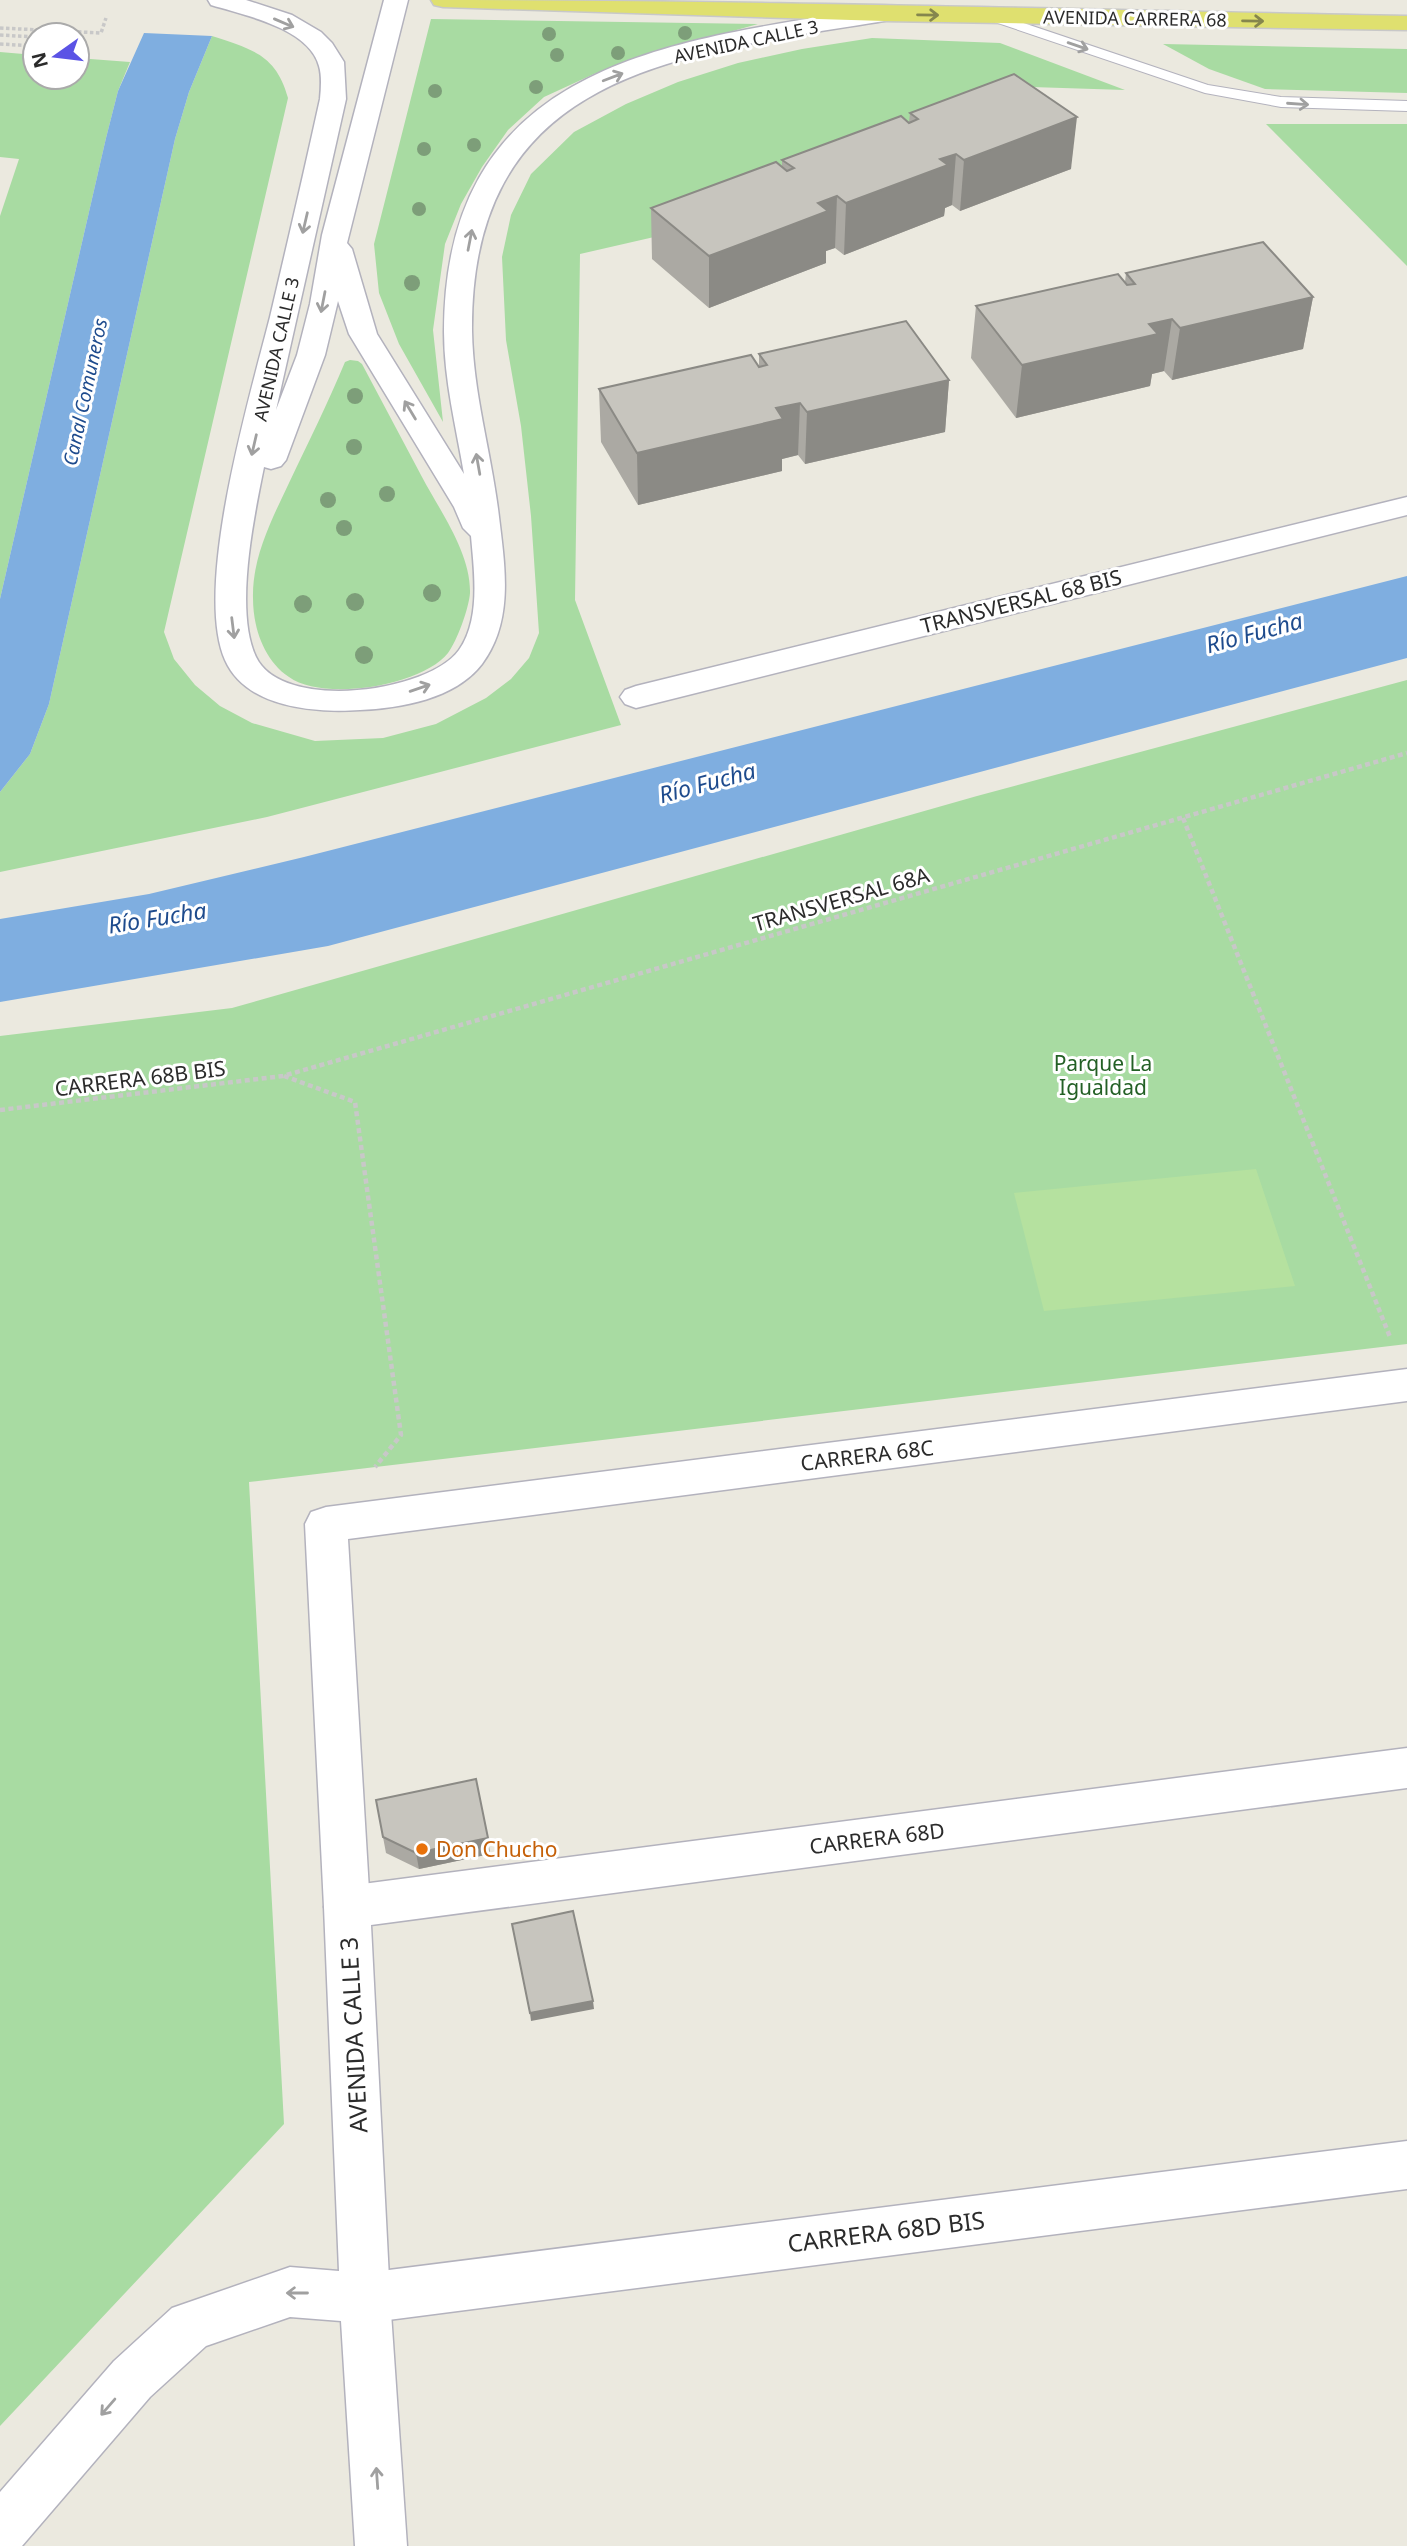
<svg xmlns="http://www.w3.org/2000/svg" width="1407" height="2546" viewBox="0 0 1407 2546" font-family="'Noto Sans',sans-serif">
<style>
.green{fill:#a8dba2}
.pitch{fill:#b5e19f}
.water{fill:#7faee0}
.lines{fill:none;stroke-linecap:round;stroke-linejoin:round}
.service-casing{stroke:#b3b2bd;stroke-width:2}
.minor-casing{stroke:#b3b2bd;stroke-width:3}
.tertiary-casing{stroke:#b3b2bd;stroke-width:3}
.secondary-casing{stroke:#b3b2bd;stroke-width:3}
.primary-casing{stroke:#c8c8c8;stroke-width:3}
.path-far1{stroke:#c8c8c8;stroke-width:3.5;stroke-dasharray:3.5 2.5;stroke-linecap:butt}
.path{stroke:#c8c8c8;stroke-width:4.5;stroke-dasharray:5 3.5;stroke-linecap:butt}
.service{fill:#fff;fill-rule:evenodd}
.minor{fill:#fff;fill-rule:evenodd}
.tertiary{fill:#fff;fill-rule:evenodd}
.secondary{fill:#fff;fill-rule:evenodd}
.primary{fill:#dfe06f;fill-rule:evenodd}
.tree{fill:#7d9e79}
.wall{fill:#aba9a3}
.shaded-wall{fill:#8b8a85}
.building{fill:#c7c5be;stroke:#8b8a85;stroke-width:2}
.oneway{stroke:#85864d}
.oneway2{stroke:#a0a0a0}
.food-dot{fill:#e8710a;stroke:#fff;stroke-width:2.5}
.labels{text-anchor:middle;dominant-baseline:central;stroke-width:6;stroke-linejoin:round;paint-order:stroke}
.far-street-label{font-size:18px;fill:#2b2b2b;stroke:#fff}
.far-water-label{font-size:19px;font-style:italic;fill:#1e4b8d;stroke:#fff}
.street-label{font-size:21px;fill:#2b2b2b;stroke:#fff}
.park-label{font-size:21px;fill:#236025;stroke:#fff}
.food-label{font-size:21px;fill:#c56008;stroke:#fff;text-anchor:start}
.water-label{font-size:23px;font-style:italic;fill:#1e4b8d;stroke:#fff}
.near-street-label{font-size:24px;fill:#2b2b2b;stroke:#fff}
</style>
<rect width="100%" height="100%" fill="#ebe9df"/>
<g class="green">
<path d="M431,19L758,24L646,55L594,74L544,97L508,130L482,167L461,204L445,244L433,330L443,422L399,344L379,293L374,244Z"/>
<path d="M212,36C251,49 276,54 288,98L164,632L174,659L195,685L220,706L252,723L315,741L383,738L436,724L486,698L511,679L529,658L539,633L531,516L521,426L506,340L502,257L511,215L531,174L574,132L626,104L678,82L738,63L802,49L872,38L1000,43L1125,90L999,86L750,215L580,254L575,600L621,725L267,817L0,872V792L30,754L49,704L175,139L189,92Z"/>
<path d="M1163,44L1407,49V93L1265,89L1209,69Z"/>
<path d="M0,52L35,55V77H77V58L130,62L118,91L106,138L0,599V216L19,159L0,157Z"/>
<path d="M1266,124H1407V266Z"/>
<path d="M350,360L358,361L362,364C382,402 402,439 422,477C440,511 471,553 470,593C469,608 457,641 448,653C422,686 323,702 289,677C264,660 253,628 253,598C252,557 272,519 289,483C308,443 328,403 345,362Z"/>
<path d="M1407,680V1344L249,1482L284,2124L0,2426V1036L232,1008L977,796Z"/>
</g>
<path class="pitch" d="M1256,1169L1295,1286L1044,1311L1014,1193Z"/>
<g class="water">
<path d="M144,33L212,36L189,92L175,139L49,704L30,754L0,792V599L106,138L118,91Z"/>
<path d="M1407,576V658L328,946L0,1002V919L149,894L304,857Z"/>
</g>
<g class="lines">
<g class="service-casing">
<path id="service" d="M991,12L1208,85L1281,97L1407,101V111L1281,107L1205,93L986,19L984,16Z"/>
</g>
<g class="minor-casing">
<g id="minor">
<path d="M1407,497V515L636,708L625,704L620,697L625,690L636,686Z"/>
<path d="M1407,1369V1401L348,1539L370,1907L363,1922L347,1928L331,1922L324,1907L305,1524L311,1512L326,1507Z"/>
<path d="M1407,2141V2189L365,2323L347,2316L340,2298L347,2280L365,2273Z"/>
</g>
</g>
<g class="tertiary-casing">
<path id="tertiary" d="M1407,1748V1788L371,1925L390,2298L407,2546H355L341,2321L290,2317L206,2346L150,2397L22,2546H0V2492L114,2361L172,2308L290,2267L339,2271L324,1907L331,1892L347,1886Z"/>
</g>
<g class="secondary-casing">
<path id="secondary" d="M208,0H246L292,15L321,32L332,43L344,62L346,99L276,410L297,355L310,304L322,235L384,0H408L347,243L352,249L377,334L464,474C456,427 444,380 444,332C444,60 673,40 884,7L893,9L896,14L893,19L884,21C682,54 470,70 472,331C473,394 492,455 499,517C505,567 514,621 482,664C455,699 401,708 360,710C315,713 246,708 225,660C193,587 250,396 270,317C287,245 304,172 320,99C321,88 322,76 319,66C309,28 244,15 211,5ZM338,301L349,334L454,507L463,528L471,536C474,571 481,619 459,650C428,693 282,712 256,657C234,611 254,516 264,467L271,469L281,466L286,460L325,355Z"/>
</g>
<g class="primary-casing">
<path id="primary" d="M431,0C756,0 1082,10 1407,16V30L884,21L443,7L434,5Z"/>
</g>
<g class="path-far1">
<path d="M0,28L101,33L106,18"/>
<path d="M0,35L35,37"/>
<path d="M0,44L35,46"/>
</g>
<g class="path">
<path d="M1183,818L1390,1337"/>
<path d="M284,1076L355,1102L401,1435L375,1467"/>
<path d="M0,1110L283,1076L1407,753"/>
</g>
<use href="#service" class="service"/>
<use href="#minor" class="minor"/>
<use href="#tertiary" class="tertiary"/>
<use href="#secondary" class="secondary"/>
<use href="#primary" class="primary"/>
</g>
<g class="tree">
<circle cx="685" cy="33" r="7"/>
<circle cx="549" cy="34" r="7"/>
<circle cx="618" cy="53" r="7"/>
<circle cx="557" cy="55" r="7"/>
<circle cx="536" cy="87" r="7"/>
<circle cx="435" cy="91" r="7"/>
<circle cx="474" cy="145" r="7"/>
<circle cx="424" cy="149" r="7"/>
<circle cx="419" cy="209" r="7"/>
<circle cx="412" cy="283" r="8"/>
<circle cx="355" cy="396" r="8"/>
<circle cx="354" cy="447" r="8"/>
<circle cx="387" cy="494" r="8"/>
<circle cx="328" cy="500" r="8"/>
<circle cx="344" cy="528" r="8"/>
<circle cx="432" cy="593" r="9"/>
<circle cx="355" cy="602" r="9"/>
<circle cx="303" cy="604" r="9"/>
<circle cx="364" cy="655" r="9"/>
</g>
<g class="wall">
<path d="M910,113L1071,169L960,211L952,205L945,208L944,216L844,255L835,248L826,251V263L709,308L652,259L651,208L782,167V160L909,122Z"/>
<path d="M1126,273L1313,297L1303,349L1172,380L1164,371L1152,374L1150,386L1016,418L971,358L976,306L1125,282Z"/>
<path d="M759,354L949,380L945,432L805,464L798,455L782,459V471L638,505L601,442L599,389L759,367Z"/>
<path d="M376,1800L490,1854L419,1869L386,1853Z"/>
</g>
<g class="shaded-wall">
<path d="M1077,117L1071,169L960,211L964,160Z"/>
<path d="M956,154L952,205L945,208L944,216L844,255L846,203L940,159Z"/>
<path d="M837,196L835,248L826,251V263L709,308V256L818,203Z"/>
<path d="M1313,297L1303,349L1172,380L1180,328Z"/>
<path d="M1172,319L1164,371L1152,374L1150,386L1016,418L1022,365L1149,324Z"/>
<path d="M949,380L945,432L805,464L807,412Z"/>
<path d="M800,403L798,455L782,459V471L638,505L637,453L776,408Z"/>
<path d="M488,1838L490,1854L419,1869L416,1853Z"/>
<path d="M593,2001L594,2009L531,2021L530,2013Z"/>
</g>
<g class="building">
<path d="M1014,74L1077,117L964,160L956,154L940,159L948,165L846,203L837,196L818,203L828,211L709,256L651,208L776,162L787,171L794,168L782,160L901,116L909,123L918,119L910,113Z"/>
<path d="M1263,242L1313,297L1180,328L1172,319L1149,324L1158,334L1022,365L976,306L1118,274L1127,285L1135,284L1126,273Z"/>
<path d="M906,321L949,380L807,412L800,403L776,408L783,419L637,453L599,389L751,355L759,367L767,365L759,354Z"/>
<path d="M476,1779L488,1838L416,1853L383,1837L376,1800Z"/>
<path d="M573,1911L593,2001L530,2013L512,1924Z"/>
</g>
<defs><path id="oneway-shaft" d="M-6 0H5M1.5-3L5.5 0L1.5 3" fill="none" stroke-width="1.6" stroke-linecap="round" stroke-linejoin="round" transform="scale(1.75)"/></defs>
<g class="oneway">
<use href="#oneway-shaft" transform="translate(928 15) rotate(1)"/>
<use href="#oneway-shaft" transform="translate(1253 21) rotate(1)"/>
</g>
<g class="oneway2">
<use href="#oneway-shaft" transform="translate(284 23) rotate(23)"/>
<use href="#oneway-shaft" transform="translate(1078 46) rotate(19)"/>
<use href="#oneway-shaft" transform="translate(613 77) rotate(-21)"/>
<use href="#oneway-shaft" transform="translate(1298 104) rotate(4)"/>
<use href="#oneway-shaft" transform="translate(305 223) rotate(103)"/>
<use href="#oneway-shaft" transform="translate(470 240) rotate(-79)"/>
<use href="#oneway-shaft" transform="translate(323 302) rotate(101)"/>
<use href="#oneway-shaft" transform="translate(410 410) rotate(-121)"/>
<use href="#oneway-shaft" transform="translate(254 445) rotate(103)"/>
<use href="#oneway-shaft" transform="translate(478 464) rotate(-100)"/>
<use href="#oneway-shaft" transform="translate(233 628) rotate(83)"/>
<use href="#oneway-shaft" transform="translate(420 688) rotate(-19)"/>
<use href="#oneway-shaft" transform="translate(297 2293) rotate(180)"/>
<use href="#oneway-shaft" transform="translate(108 2407) rotate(131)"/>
<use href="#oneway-shaft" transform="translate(377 2478) rotate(-94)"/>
</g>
<circle class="food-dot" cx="422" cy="1849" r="7"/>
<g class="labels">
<g class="far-street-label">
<text transform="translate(1135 18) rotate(1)">AVENIDA CARRERA 68</text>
<text transform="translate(746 41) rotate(-12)">AVENIDA CALLE 3</text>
<text transform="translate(276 349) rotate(-77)">AVENIDA CALLE 3</text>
</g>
<g class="far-water-label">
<text transform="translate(85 392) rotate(-78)">Canal Comuneros</text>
</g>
<g class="street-label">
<text transform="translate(1021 601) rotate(-14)">TRANSVERSAL 68 BIS</text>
<text transform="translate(841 899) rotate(-16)">TRANSVERSAL 68A</text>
<text transform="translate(140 1078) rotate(-7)">CARRERA 68B BIS</text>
<text transform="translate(867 1455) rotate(-7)">CARRERA 68C</text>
<text transform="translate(877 1838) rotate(-7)">CARRERA 68D</text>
</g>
<g class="park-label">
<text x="1103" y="1063">Parque La<tspan x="1103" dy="24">Igualdad</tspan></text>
</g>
<g class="food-label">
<text x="436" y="1849">Don Chucho</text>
</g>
<g class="water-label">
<text transform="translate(1254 632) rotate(-15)">Río Fucha</text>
<text transform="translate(707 782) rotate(-15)">Río Fucha</text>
<text transform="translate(157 917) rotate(-9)">Río Fucha</text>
</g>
<g class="near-street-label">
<text transform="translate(353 2035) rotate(-93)">AVENIDA CALLE 3</text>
<text transform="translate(886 2231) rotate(-7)">CARRERA 68D BIS</text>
</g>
</g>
<g transform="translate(56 56) rotate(256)"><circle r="33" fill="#ffffff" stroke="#aaaaaa" stroke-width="2"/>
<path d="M0-5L12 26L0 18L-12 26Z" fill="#5b53e5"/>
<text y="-10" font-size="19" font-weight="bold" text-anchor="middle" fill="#2b2b2b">N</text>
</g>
</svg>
